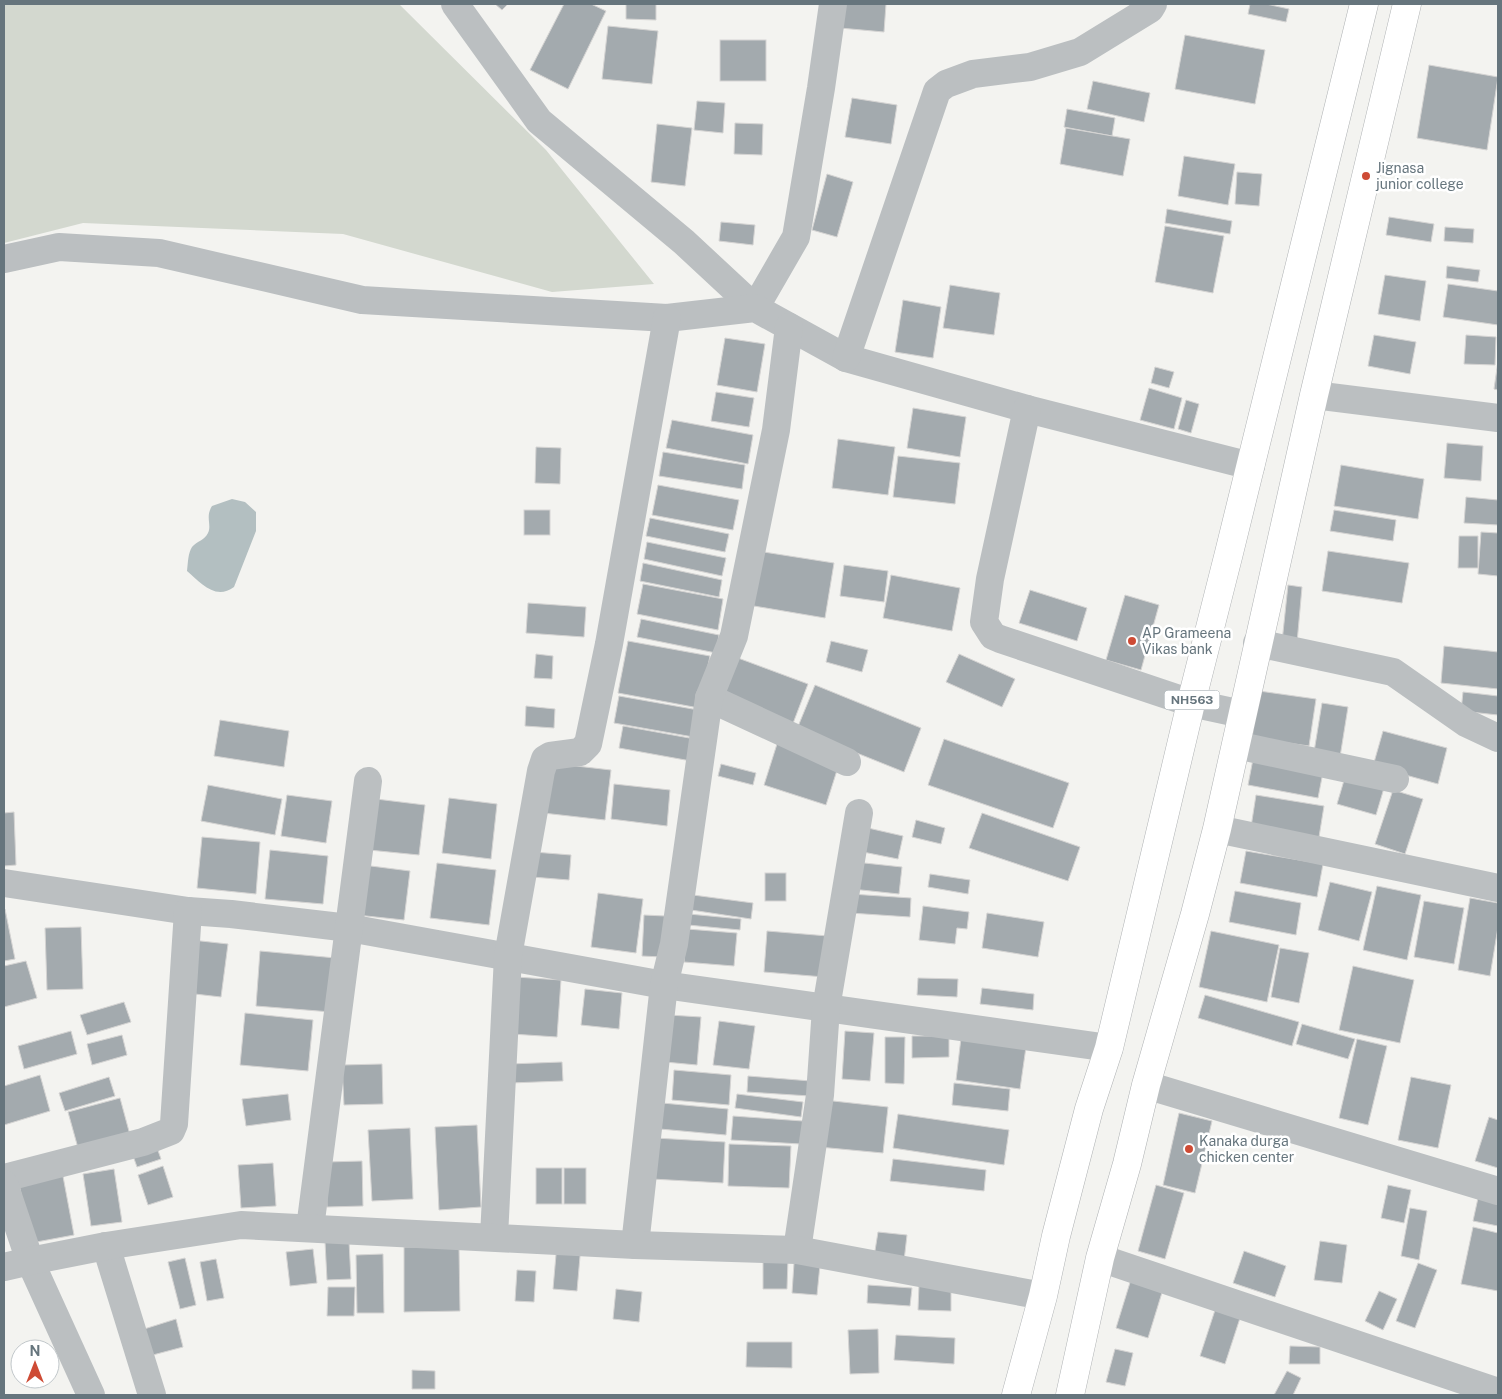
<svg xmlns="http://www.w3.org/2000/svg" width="1502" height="1399" viewBox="0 0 1502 1399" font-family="'Public Sans',sans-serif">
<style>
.green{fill:#d3d8cf}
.water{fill:#b3bfc1}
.building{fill:#a3aaae;stroke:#d5d4d3}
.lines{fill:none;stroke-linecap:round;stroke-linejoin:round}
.trunk-casing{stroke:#afb2b4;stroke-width:29}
.minor{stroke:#bbbfc1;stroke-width:28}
.trunk{stroke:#fff;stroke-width:28}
.poi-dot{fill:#ce4b35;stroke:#fff;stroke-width:2}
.labels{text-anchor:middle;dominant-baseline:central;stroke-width:5;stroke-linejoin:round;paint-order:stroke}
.shield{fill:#fff;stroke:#949ea4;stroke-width:1}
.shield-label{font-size:12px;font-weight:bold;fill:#66757d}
.poi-label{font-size:14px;fill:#66757d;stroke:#fff;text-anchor:start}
</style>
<rect width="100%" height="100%" fill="#f3f3f0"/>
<path class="green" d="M4,4H399L546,150L654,284L552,292L343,234L83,223L4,243Z"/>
<path class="water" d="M232,499L245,502L256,512V531L234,587C215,601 200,582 187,571C188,563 188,553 192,547C197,541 205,540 208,533C212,525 205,517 212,506Z"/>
<g class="building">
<path d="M495,4H508L502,10Z"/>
<path d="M564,4H591L606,11L568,89L530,70Z"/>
<path d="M626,4H656V20L626,19Z"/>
<path d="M842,4H886L884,32L840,28Z"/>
<path d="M1250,4H1266L1289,9L1286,22L1248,14Z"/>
<path d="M608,26L658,31L652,84L602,79Z"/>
<path d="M1185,35L1265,50L1255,104L1175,89Z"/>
<rect x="720" y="40" width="46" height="41"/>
<path d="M1429,65L1498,77L1487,150L1417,138Z"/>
<path d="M1093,81L1150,93L1144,122L1087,109Z"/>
<path d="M852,98L897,105L891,144L845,137Z"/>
<path d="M697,101L725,103L723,133L694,130Z"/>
<path d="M1067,109L1115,118L1112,136L1064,127Z"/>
<path d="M735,123L763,124L762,155L734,154Z"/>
<path d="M657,124L692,128L685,186L651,182Z"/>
<path d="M1066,128L1130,139L1123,176L1060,164Z"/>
<path d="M1184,156L1235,164L1228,205L1178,196Z"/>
<path d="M1237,172L1262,174L1259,206L1235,204Z"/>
<path d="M827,174L853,182L837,237L812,230Z"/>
<path d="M1167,209L1232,221L1230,234L1165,223Z"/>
<path d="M1389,217L1434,224L1431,242L1386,235Z"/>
<path d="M721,222L755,225L753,245L719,241Z"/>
<path d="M1165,226L1224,236L1213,293L1155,282Z"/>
<path d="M1445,227L1474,229L1473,243L1444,241Z"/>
<path d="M1447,266L1480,270L1478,282L1446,278Z"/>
<path d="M1385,275L1426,281L1420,321L1378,314Z"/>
<path d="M1448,284L1498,291V325L1443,317Z"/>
<path d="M950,285L1000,293L994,335L943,328Z"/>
<path d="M903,300L941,307L933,358L895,352Z"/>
<path d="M1374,335L1416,342L1410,374L1368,366Z"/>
<path d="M1466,335L1496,337L1495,365L1464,364Z"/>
<path d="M725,338L765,344L757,392L717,385Z"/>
<path d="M1498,361V390L1494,389Z"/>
<path d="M1155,367L1174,372L1169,388L1151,383Z"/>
<path d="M1149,388L1182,398L1174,429L1140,420Z"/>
<path d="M716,392L754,398L749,427L711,421Z"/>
<path d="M1186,400L1199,404L1191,433L1178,429Z"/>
<path d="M913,408L966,417L960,457L907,448Z"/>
<path d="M672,420L753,435L748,464L666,448Z"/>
<path d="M838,439L895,447L888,495L832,488Z"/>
<path d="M1447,443L1483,446L1481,481L1444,478Z"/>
<path d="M536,447L561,448L560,484L535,483Z"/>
<path d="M663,452L745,465L742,489L659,476Z"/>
<path d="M898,456L960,463L955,504L893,497Z"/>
<path d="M1341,465L1424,479L1418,519L1334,506Z"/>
<path d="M658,485L739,500L733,530L652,515Z"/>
<path d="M1466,497L1498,500V525L1464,523Z"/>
<rect x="524" y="510" width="26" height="25"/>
<path d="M1334,510L1396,520L1393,541L1330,531Z"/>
<path d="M650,518L729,534L725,552L646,536Z"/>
<path d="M1481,532L1498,533V576L1478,574Z"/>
<path d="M1459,536H1478V568H1458Z"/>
<path d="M647,542L726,558L722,576L644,559Z"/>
<path d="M751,550L834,563L825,618L742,604Z"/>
<path d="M1328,551L1409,563L1402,603L1322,591Z"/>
<path d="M643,563L722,580L719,597L640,581Z"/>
<path d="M844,565L888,571L884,602L840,596Z"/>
<path d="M891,575L960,588L952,631L883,618Z"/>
<path d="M643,584L723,599L718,630L637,614Z"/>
<path d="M1288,585L1302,587L1297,643L1282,642Z"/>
<path d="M1030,590L1087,608L1077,641L1019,623Z"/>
<path d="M1125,595L1159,605L1141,670L1106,660Z"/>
<path d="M528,603L586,607L584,637L526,633Z"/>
<path d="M641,619L719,635L716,653L637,637Z"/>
<path d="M628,641L710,656L699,708L618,693Z"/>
<path d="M831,641L868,650L862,672L826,662Z"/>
<path d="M1444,646L1498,652V689L1441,683Z"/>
<path d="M536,654L553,656L552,679L534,678Z"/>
<path d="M959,654L1015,679L1002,707L946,682Z"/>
<path d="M738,658L808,684L792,726L722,699Z"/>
<path d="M815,685L921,728L904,772L797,729Z"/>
<path d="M1259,691L1316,699L1309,746L1252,738Z"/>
<path d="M1463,692L1498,696V715L1461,711Z"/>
<path d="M619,696L704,711L699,738L614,723Z"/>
<path d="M1322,703L1348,707L1340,757L1314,752Z"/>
<path d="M526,706L555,709L554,728L525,726Z"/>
<path d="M220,720L289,731L284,767L214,756Z"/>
<path d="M623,726L695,739L691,761L619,748Z"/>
<path d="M1383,731L1447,748L1438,784L1373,766Z"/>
<path d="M944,739L1069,783L1053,828L928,785Z"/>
<path d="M777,744L839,764L826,805L764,785Z"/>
<path d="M1254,754L1324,767L1318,798L1248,785Z"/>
<path d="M550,763L611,770L605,820L543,813Z"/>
<path d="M721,764L756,773L753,785L718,776Z"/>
<path d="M1345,777L1384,788L1376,815L1337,804Z"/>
<path d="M614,784L670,790L667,826L611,819Z"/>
<path d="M208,785L282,799L275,835L201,821Z"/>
<path d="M1393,790L1423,799L1405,854L1375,844Z"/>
<path d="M287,795L332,801L326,843L281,836Z"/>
<path d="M1256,795L1324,806L1319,837L1251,827Z"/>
<path d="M449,798L497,804L491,859L442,853Z"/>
<path d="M376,799L425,805L419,855L369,850Z"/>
<path d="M14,812L16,865L4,866V813Z"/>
<path d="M982,813L1080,847L1068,881L969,848Z"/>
<path d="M916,820L945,828L941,844L912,837Z"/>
<path d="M868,828L903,836L898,859L863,852Z"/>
<path d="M202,837L260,842L256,894L197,888Z"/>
<path d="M270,850L328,856L323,904L265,899Z"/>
<path d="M1246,851L1323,864L1317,897L1240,883Z"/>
<path d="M534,852L571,855L569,880L532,877Z"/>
<path d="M855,862L902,867L899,894L852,889Z"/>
<path d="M437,863L496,870L489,925L430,918Z"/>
<path d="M363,865L410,871L404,920L357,915Z"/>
<rect x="765" y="873" width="21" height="28"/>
<path d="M930,874L970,880L968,894L928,887Z"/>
<path d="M1330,882L1372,892L1359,941L1318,930Z"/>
<path d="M1377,886L1421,895L1407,960L1363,950Z"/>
<path d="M1235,891L1301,903L1296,935L1229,922Z"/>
<path d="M598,893L643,899L636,953L591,947Z"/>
<path d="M851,894L911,898L910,917L850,913Z"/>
<path d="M693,895L753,903L751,919L691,910Z"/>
<path d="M1470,898L1498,903V927L1490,976L1458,970Z"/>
<path d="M1424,901L1464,908L1454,964L1414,957Z"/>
<path d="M923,906L969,912L967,929L957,928L955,944L919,940Z"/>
<path d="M5,909L15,959L4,961V910Z"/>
<path d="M987,913L1044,922L1038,957L982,948Z"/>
<path d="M689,914L741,919L740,930L688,925Z"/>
<path d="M644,915L665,916L663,957L642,956Z"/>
<path d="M81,927L83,989L47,990L45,928Z"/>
<path d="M687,929L737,933L734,966L684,962Z"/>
<path d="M767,931L828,936L824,977L764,972Z"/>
<path d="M1211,931L1279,945L1267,1002L1199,987Z"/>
<path d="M192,940L228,944L221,997L186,993Z"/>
<path d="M1280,948L1309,953L1299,1003L1271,997Z"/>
<path d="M260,951L336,958L331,1012L256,1006Z"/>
<path d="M26,961L37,998L4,1007V966Z"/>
<path d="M1353,966L1414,980L1400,1043L1339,1030Z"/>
<path d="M516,977L561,980L557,1037L512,1034Z"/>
<path d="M918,978L958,979L957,997L917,995Z"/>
<path d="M982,988L1034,994L1033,1010L980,1004Z"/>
<path d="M585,989L622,993L619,1029L581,1025Z"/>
<path d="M1205,995L1299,1022L1292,1046L1198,1018Z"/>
<path d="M124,1002L131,1022L87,1035L80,1015Z"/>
<path d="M245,1013L313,1020L308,1071L240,1065Z"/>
<path d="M669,1015L701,1017L697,1065L665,1062Z"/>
<path d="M719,1021L755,1026L749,1069L713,1065Z"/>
<path d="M1302,1024L1355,1039L1348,1059L1296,1044Z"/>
<path d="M71,1031L77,1054L24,1069L18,1046Z"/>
<path d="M845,1031L874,1033L870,1081L842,1079Z"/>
<path d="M122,1035L127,1055L92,1065L87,1044Z"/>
<path d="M912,1036H949V1057L912,1058Z"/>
<path d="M885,1037H905L904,1084L885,1083Z"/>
<path d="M961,1038L1026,1047L1020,1089L956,1080Z"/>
<path d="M1357,1039L1387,1046L1368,1125L1339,1118Z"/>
<path d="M562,1062L563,1081L510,1083L509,1064Z"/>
<path d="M382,1064L383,1104L344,1105L342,1065Z"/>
<path d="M674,1070L731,1075L729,1105L672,1100Z"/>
<path d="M40,1075L50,1111L4,1125V1086Z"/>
<path d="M748,1076L811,1081L810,1096L747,1092Z"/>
<path d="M109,1077L115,1096L65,1111L59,1093Z"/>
<path d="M1411,1077L1451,1085L1438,1148L1398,1140Z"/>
<path d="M954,1083L1010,1089L1008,1111L952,1105Z"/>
<path d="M288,1094L291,1120L246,1126L242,1099Z"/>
<path d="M737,1094L803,1102L801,1117L735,1108Z"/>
<path d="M120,1098L130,1135L78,1148L68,1112Z"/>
<path d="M824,1100L888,1107L883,1153L819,1147Z"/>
<path d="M662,1103L728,1109L726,1135L660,1129Z"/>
<path d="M1179,1113L1212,1121L1195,1193L1163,1185Z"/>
<path d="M898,1114L1009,1130L1004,1165L893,1148Z"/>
<path d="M733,1116L803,1121L801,1144L731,1140Z"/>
<path d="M1489,1117L1498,1120V1168L1475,1161Z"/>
<path d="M477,1125L481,1207L439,1210L435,1127Z"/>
<path d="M410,1128L413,1199L372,1201L368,1130Z"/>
<path d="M655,1138L725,1142L723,1183L652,1179Z"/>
<path d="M729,1144L791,1146L789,1188L728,1186Z"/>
<path d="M156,1145L161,1159L137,1167L132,1153Z"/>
<path d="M893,1159L986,1170L984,1191L890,1181Z"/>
<path d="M362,1161L363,1206L327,1207L326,1162Z"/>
<path d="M273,1163L276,1206L241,1208L238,1165Z"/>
<path d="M163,1166L173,1197L148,1205L138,1175Z"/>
<rect x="536" y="1168" width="26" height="36"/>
<rect x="564" y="1168" width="22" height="36"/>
<path d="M114,1169L122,1222L91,1226L83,1174Z"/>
<path d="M62,1171L74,1235L31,1243L18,1179Z"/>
<path d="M1156,1185L1184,1193L1165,1259L1138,1251Z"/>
<path d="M1388,1185L1411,1190L1404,1223L1381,1218Z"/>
<path d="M1478,1198L1498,1202V1226L1473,1221Z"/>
<path d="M1410,1208L1427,1211L1419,1260L1401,1256Z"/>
<path d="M1473,1227L1498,1233V1291L1461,1284Z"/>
<path d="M878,1232L907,1235L904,1261L874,1257Z"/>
<path d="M349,1241L351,1279L327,1280L325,1242Z"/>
<path d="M1320,1241L1347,1245L1342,1283L1314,1280Z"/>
<path d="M557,1243L581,1245L577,1291L553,1289Z"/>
<path d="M404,1247H459L460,1311L404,1312Z"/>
<path d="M313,1249L317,1283L290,1286L286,1252Z"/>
<path d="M1244,1251L1286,1266L1275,1297L1233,1283Z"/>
<path d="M383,1254L384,1313H357L356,1255Z"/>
<path d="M185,1258L196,1305L180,1309L168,1262Z"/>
<path d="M216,1259L224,1298L207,1301L200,1262Z"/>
<path d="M763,1259H788L787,1289H763Z"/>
<path d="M794,1263L820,1265L817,1295L792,1293Z"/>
<path d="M1418,1263L1437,1270L1415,1328L1396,1321Z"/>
<path d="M517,1270L536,1271L534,1302L515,1301Z"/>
<path d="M1132,1276L1164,1286L1148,1338L1116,1328Z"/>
<path d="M868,1285L912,1288L910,1306L867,1303Z"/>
<path d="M919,1285H951V1311L918,1310Z"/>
<path d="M328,1287H355L354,1316H327Z"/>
<path d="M616,1289L642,1292L639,1322L613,1319Z"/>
<path d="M1379,1291L1397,1299L1383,1330L1365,1321Z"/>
<path d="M1217,1304L1242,1312L1225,1364L1200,1356Z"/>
<path d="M176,1319L183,1347L149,1356L141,1330Z"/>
<path d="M878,1329L879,1373L850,1374L848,1330Z"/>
<path d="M896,1335L955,1338L954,1364L894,1360Z"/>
<path d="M747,1342H792V1368L746,1367Z"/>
<path d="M1290,1346L1320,1347V1364H1289Z"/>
<path d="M1115,1349L1133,1353L1125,1386L1106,1382Z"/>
<path d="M412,1370L435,1371V1389H412Z"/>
<path d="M1287,1371L1301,1378L1293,1395H1274Z"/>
</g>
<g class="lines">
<g class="trunk-casing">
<g id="trunk">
<path d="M1016,1395L1043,1296L1056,1236L1089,1109L1109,1048L1191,703L1229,553L1364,4"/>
<path d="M1070,1395L1100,1258L1127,1164L1146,1085L1195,914L1217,829L1314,395L1407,4"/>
</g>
</g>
<g class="minor">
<path d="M455,4L539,121L684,242L755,308L796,237L821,88L833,4"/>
<path d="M4,259L59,247L159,253L362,300L667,318L755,308L846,358L1027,409L1251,466"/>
<path d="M846,358L937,91L946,84L973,74L1030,67L1080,52L1150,9L1153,4"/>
<path d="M1314,395L1498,418"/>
<path d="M1027,409L990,579L984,622L993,636L1000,639L1191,703L1242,714"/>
<path d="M1257,643L1393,672L1466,723L1498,738"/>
<path d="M709,698L847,762"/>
<path d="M1236,745L1395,779"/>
<path d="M1217,829L1498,888"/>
<path d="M4,883L188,911L231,914L349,928L664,985L1109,1048"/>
<path d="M1146,1085L1498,1191"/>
<path d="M4,1178L143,1142L171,1131L174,1124L188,911"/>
<path d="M4,1184L30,1261L91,1395"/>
<path d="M310,1228L368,781"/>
<path d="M494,1237L508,956L541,771L545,759L550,756L580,752L588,744L609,644L667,318"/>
<path d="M635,1245L664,985L674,944L709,698L734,636L776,430L789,327"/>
<path d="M106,1246L152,1395"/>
<path d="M797,1250L820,1095L826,1008L859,813"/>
<path d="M1100,1258L1498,1392"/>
<path d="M4,1267L30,1261L106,1246L241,1225L635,1245L797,1250L1043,1296"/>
</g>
<use href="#trunk" class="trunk"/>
</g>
<g class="poi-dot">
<circle cx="1366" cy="176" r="5"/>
<circle cx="1132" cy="641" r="5"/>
<circle cx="1189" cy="1149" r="5"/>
</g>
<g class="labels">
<rect class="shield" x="1164.5" y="690.5" width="55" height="19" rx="4"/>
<g class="shield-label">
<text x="1192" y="700">NH563</text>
</g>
<g class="poi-label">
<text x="1376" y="168">Jignasa<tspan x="1376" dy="16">junior college</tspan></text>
<text x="1142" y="633">AP Grameena<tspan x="1142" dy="16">Vikas bank</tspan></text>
<text x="1199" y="1141">Kanaka durga<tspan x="1199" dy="16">chicken center</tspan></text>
</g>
</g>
<rect width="1502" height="1399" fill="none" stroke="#66757d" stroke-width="10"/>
<g transform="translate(35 1364)"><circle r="24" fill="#ffffff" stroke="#c2c8cb"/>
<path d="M0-4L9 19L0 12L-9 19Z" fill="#ce4b35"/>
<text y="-8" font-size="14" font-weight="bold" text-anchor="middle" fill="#66757d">N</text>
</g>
</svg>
